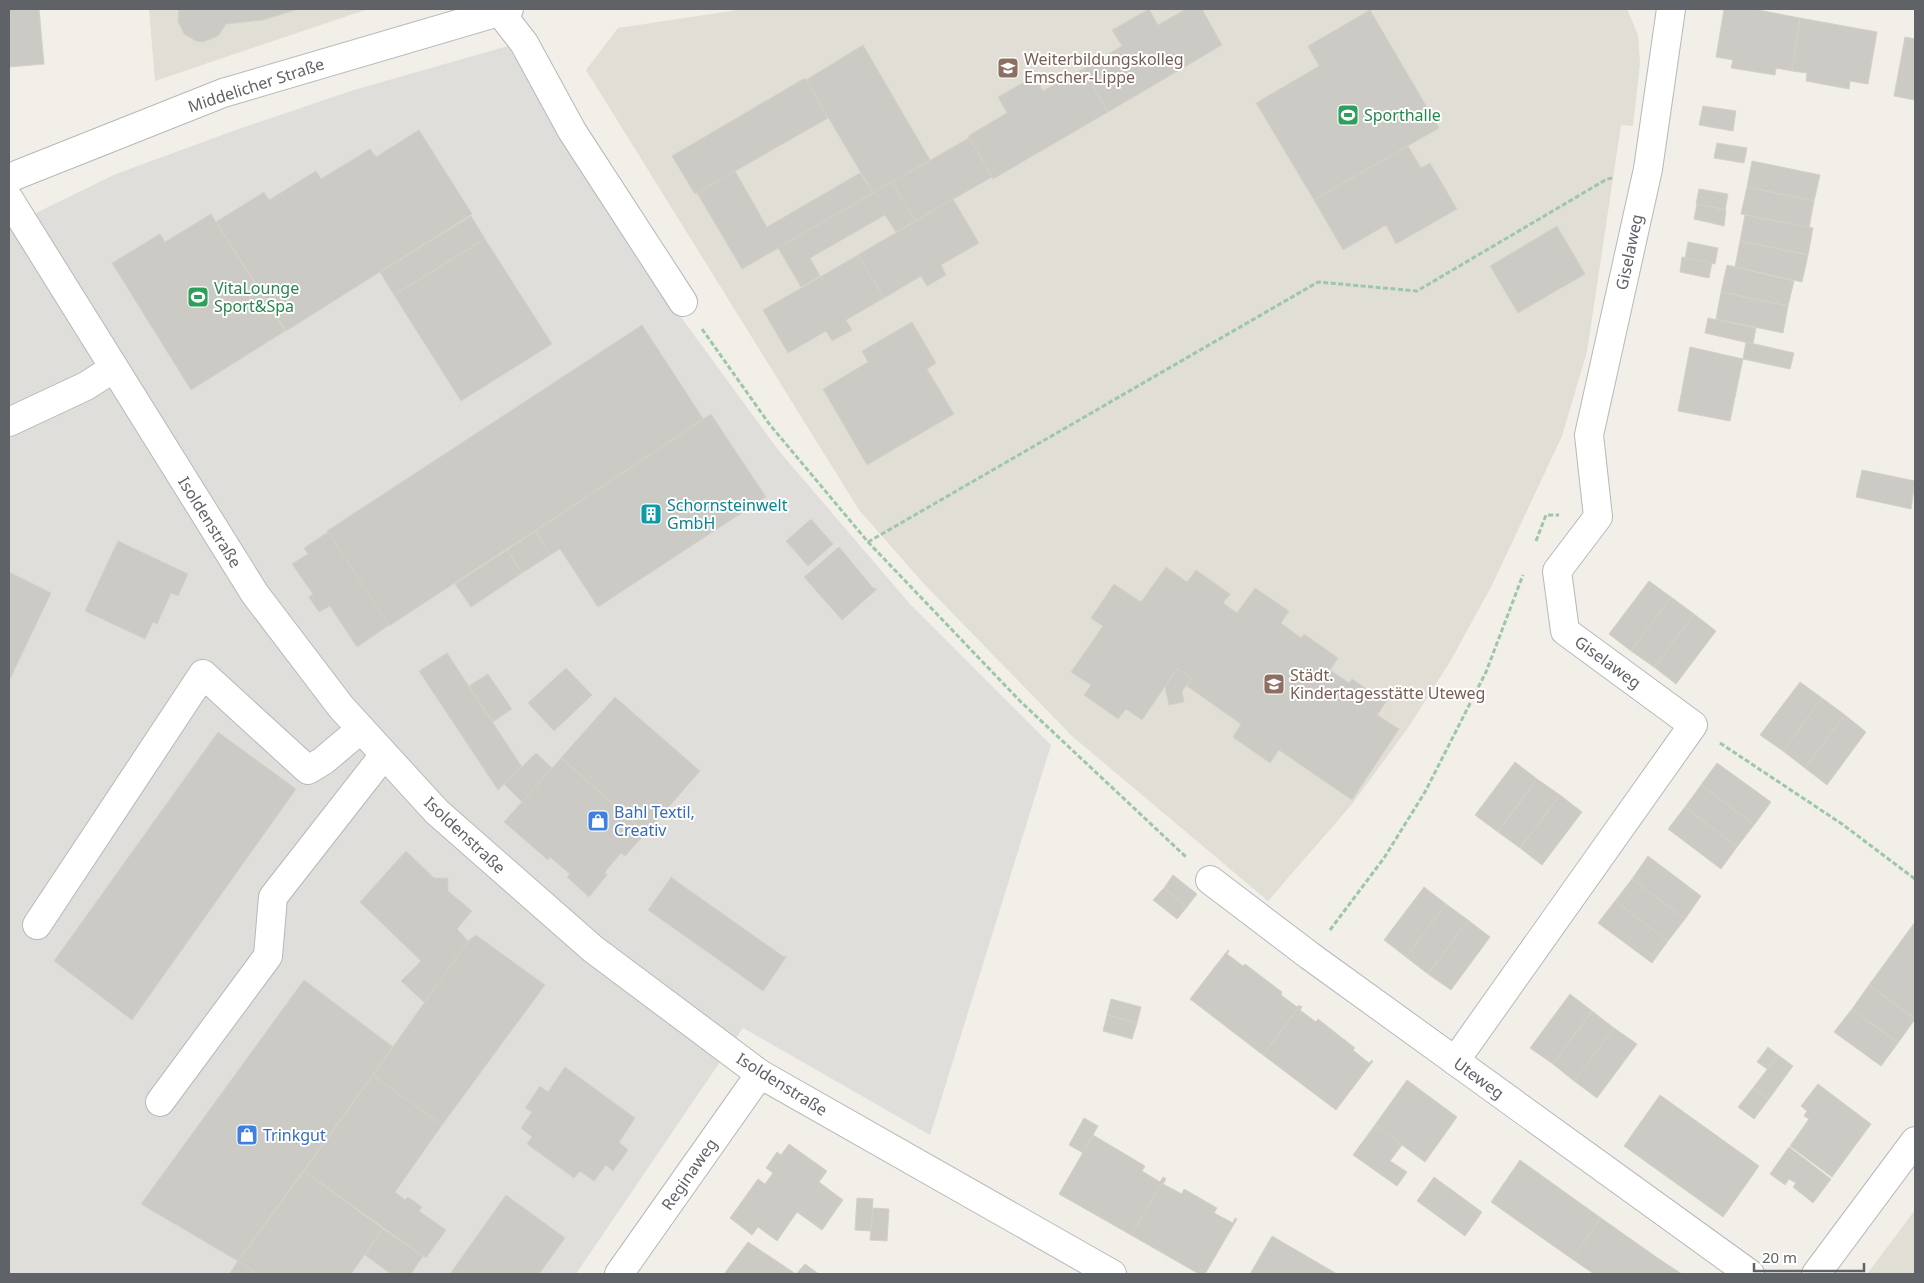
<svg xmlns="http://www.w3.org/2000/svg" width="1924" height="1283" viewBox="0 0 1924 1283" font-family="'Noto Sans',sans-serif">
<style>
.industrial{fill:#e0deda}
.education{fill:#e1ded6}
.building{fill:#cccac5;stroke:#d6d1c6}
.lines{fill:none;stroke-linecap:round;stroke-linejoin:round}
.minor-casing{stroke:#b5b8bc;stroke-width:30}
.path{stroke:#9cc7a9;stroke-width:3;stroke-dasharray:5 2.5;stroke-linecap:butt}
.minor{stroke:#fff;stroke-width:28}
.labels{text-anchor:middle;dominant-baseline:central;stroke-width:4;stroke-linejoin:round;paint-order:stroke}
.education-label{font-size:16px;fill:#785e54;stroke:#fff;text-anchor:start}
.street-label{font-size:16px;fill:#5f6368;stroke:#fff}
.leisure-label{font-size:16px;fill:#27864d;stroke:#fff;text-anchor:start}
.culture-label{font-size:16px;fill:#0d838f;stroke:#fff;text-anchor:start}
.shop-label{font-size:16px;fill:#366cbe;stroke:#fff;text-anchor:start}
</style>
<rect width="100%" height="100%" fill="#f1efe8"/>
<path class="industrial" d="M508,46L661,290L779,451L910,604L1051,745L930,1135L743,1028L576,1274H9V226L116,174L244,127L354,90Z"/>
<g class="education">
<path d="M149,9H368L155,81Z"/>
<path d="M744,9H1626L1628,11L1638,35L1640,63L1633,126L1621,125L1587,352L1562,436L1492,585L1451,660L1410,725L1353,803L1268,901L1072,736L925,585L859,510L586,70L618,28Z"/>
<path d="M1915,1210V1274H1867Z"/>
</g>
<g class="building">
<path d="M9,9H39L44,64L9,67Z"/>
<path d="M179,9H298L263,20L226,24L218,36L203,42L196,41L184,34L178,21Z"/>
<path d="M1149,9L1158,25L1186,9H1202L1222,45L1108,112L1083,69L1122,46L1112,30Z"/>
<path d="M1724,9H1753L1800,18L1792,71L1776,68L1775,75L1731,68L1733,60L1716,57Z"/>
<path d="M1370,10L1439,128L1314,200L1256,103L1319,66L1308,46Z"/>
<path d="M1800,18L1877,32L1868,84L1850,81L1849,89L1806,81L1807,73L1792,71Z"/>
<path d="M1905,37L1915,39V100L1894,96Z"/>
<path d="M863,45L930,160L873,193L806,80Z"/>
<path d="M1083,69L1108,112L993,179L968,136L1007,113L998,97L1035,76L1043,91Z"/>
<path d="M805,78L828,118L695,194L672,156Z"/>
<path d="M1703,106L1736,111L1733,131L1699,125Z"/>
<path d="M419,130L472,214L286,331L216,222L264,192L269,200L316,171L321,179L370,149L376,157Z"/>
<path d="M969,138L992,177L915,221L892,182Z"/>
<path d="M1717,143L1747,148L1744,163L1714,158Z"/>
<path d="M1408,146L1421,168L1430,163L1457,209L1396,244L1386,225L1343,250L1314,200Z"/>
<path d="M1752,161L1820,175L1814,201L1747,187Z"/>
<path d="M735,171L767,227L860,173L873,193L742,269L697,193Z"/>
<path d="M892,182L915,221L896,232L885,215L810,258L820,276L801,287L778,248Z"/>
<path d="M1747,187L1814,201L1809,228L1741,214Z"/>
<path d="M1699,189L1728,194L1725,210L1696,204Z"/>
<path d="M953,199L979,243L941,265L946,275L927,286L921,276L884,298L858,255Z"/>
<path d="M1697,204L1726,210L1724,226L1694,219Z"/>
<path d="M211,214L285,331L191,390L112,263L160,234L165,242Z"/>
<path d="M1745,215L1813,228L1808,255L1740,241Z"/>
<path d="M471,216L485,239L394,295L380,272Z"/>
<path d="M1557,226L1585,274L1518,313L1490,266Z"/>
<path d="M485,239L552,344L461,401L394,295Z"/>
<path d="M1740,241L1808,255L1802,282L1735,267Z"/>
<path d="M1688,242L1718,248L1715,264L1685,258Z"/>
<path d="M858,255L884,298L846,320L852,330L832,341L826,331L788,353L763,310Z"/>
<path d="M1682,257L1712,263L1709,278L1680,272Z"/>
<path d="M1727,265L1794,281L1788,306L1721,292Z"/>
<path d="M1721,292L1788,306L1783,333L1716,319Z"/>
<path d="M1708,318L1756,328L1753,344L1705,333Z"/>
<path d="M912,322L936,363L927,369L954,414L867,465L823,389L868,362L862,351Z"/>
<path d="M642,325L704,420L389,626L327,531Z"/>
<path d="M1746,342L1794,353L1790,369L1743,359Z"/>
<path d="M1690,347L1743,359L1730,421L1678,411Z"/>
<path d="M711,414L766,497L598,607L560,549L550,555L535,531Z"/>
<path d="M1862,470L1915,481L1911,509L1856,497Z"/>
<path d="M811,519L833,544L808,566L786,541Z"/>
<path d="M535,531L550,555L522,573L507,550Z"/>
<path d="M328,532L389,625L357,647L330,606L319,612L309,597L313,594L292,564L308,554L304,548Z"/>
<path d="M118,541L188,574L178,596L171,593L157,624L153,622L145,639L85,611Z"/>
<path d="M839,547L873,588L877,589L842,620L804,577Z"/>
<path d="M507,550L522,573L471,607L455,584Z"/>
<path d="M1166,567L1187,582L1196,570L1230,594L1223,603L1237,613L1255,588L1289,611L1281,623L1301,638L1304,634L1338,658L1330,670L1349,683L1352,679L1386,702L1377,715L1399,729L1352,800L1279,750L1270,763L1233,737L1241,724L1187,686L1192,678L1177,669L1142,720L1126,709L1118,719L1084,695L1091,685L1071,672L1103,626L1091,618L1114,584L1141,602Z"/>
<path d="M9,572L51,593L9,681Z"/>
<path d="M1649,581L1671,597L1631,651L1609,634Z"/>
<path d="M1671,597L1694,614L1654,667L1631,651Z"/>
<path d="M1694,614L1716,631L1676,684L1654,667Z"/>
<path d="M447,653L522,767L498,790L419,671Z"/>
<path d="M566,668L592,695L554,731L528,703Z"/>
<path d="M1177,669L1192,678L1182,691L1184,702L1169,705L1165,687Z"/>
<path d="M488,674L512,709L493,722L469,686Z"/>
<path d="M1800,682L1822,698L1783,751L1760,735Z"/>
<path d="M615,697L700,771L646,833L561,758Z"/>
<path d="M1822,698L1845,715L1805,768L1783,751Z"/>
<path d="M1845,715L1866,732L1827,785L1805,768Z"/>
<path d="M218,732L296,789L132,1020L54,961Z"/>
<path d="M536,753L552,768L522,802L504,784Z"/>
<path d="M561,758L646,833L625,856L621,853L605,872L607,875L589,897L567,877L570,874L550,857L548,860L504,822Z"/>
<path d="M1515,762L1537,779L1498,832L1475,815Z"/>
<path d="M1717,763L1771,802L1754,825L1701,785Z"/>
<path d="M1537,779L1560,795L1520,848L1498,832Z"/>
<path d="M1701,785L1754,825L1737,847L1685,807Z"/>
<path d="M1560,795L1582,812L1542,865L1520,848Z"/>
<path d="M1685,807L1737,847L1721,869L1668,829Z"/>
<path d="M406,851L434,878H448V891L472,911L457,929L468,941L425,1003L401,981L421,961L360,902Z"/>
<path d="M1648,856L1701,896L1685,919L1632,879Z"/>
<path d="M1173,875L1197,894L1187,907L1164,888Z"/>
<path d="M672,876V878L784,957L787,956L763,991L648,910Z"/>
<path d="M1632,879L1685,919L1668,941L1615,901Z"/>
<path d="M1424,887L1446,904L1406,957L1384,940Z"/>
<path d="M1164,888L1187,907L1177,919L1153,900Z"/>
<path d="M1615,901L1668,941L1652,963L1598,923Z"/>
<path d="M1446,904L1468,920L1428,974L1406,957Z"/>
<path d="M1468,920L1490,937L1451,990L1428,974Z"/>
<path d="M1915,922V1019L1869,985Z"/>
<path d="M476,935L545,985L442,1125L373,1075L468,941Z"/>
<path d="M1228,950L1229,951L1227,954L1243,966L1245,964L1282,992L1281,995L1297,1007L1299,1005L1300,1006L1263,1055L1190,999Z"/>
<path d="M304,980L393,1047L238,1261L141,1204Z"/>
<path d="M1869,985L1915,1019L1898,1043L1852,1009Z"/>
<path d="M1570,994L1592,1011L1553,1064L1530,1048Z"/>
<path d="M1111,999L1141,1007L1137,1023L1107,1015Z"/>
<path d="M1300,1006L1302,1007L1300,1010L1316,1022L1318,1019L1355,1048L1353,1050L1369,1063L1372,1060L1373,1061L1336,1110L1263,1055Z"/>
<path d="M1852,1009L1898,1043L1881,1066L1834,1032Z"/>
<path d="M1592,1011L1614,1028L1574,1081L1553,1064Z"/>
<path d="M1107,1015L1137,1023L1132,1039L1103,1031Z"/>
<path d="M1614,1028L1637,1044L1597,1098L1574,1081Z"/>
<path d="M1768,1047L1778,1055L1767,1069L1757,1062Z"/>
<path d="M1778,1055L1793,1066L1769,1099L1753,1088Z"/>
<path d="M565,1067L635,1118L619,1142L628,1150L613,1171L606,1165L594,1181L580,1171L574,1178L527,1144L532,1137L521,1128L532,1112L525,1108L540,1086L548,1092Z"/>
<path d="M373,1075L442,1125L395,1192L405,1200L408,1197L422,1207L419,1211L446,1230L426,1258L304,1171Z"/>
<path d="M1407,1080L1457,1117L1425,1162L1375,1125Z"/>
<path d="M1818,1084L1871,1124L1832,1177L1790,1146L1809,1119L1804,1116L1807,1111L1801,1106Z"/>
<path d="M1753,1088L1769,1099L1754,1119L1738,1107Z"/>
<path d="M1660,1095L1759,1166L1723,1217L1624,1146Z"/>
<path d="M1084,1118L1098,1126L1083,1153L1069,1145Z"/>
<path d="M1375,1125L1402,1145L1390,1161L1407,1172L1397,1186L1353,1155Z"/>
<path d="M1093,1135L1145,1166L1142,1171L1160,1182L1163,1177L1165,1178L1131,1235L1059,1194Z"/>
<path d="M789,1144L827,1171L819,1182L843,1200L822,1230L797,1212L777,1241L758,1227L752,1235L730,1218L758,1179L765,1184L773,1173L766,1168L777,1152L781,1155Z"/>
<path d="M1789,1147L1831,1179L1813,1203L1793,1187L1796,1183L1789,1179L1785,1185L1770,1174Z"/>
<path d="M1520,1160L1601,1218L1572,1259L1491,1202Z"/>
<path d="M304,1171L383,1229L351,1274H257L238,1261Z"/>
<path d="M1434,1177L1482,1212L1465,1236L1417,1201Z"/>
<path d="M1165,1178L1166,1179L1163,1184L1182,1194L1184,1189L1217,1208L1214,1213L1233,1223L1235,1218L1237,1219L1205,1274H1199L1131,1235Z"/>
<path d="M506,1195L565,1238L539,1274H450Z"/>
<path d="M857,1198L873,1199L871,1231L855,1230Z"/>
<path d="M873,1208L889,1209L887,1241L870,1240Z"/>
<path d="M1601,1218L1659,1259L1682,1274H1594L1572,1259Z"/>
<path d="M383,1229L423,1256L411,1274H391L365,1255Z"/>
<path d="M1272,1236L1337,1274H1250Z"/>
<path d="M748,1242L796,1274L805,1264L819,1274H724Z"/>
<path d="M238,1261L257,1274H229Z"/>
</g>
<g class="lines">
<g class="minor-casing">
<g id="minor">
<path d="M499,11L524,43L572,131L683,302"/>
<path d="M9,178L223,93L509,9"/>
<path d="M9,199L255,594L341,707L437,812L593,949L760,1074L1112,1274"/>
<path d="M9,422L86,386L114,368"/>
<path d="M1210,880L1310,956L1750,1274"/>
<path d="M37,925L203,674L308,770L323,761L361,729"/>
<path d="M1455,1061L1693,725L1565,631L1557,571L1598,517L1589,435L1648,169L1671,9"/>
<path d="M160,1102L268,956L273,897L384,755"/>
<path d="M619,1274L760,1074"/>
<path d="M1816,1274L1915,1141"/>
</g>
</g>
<g class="path">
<path d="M702,329L770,425L868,542L1020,701L1186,857"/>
<path d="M1536,541L1546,515H1559"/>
<path d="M868,542L1318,282L1417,291L1607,179L1613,178"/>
<path d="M1720,743L1842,824L1915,879"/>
<path d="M1330,930L1384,858L1425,792L1486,672L1523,575"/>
</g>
<use href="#minor" class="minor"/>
</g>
<defs>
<g id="university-square" transform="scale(1.125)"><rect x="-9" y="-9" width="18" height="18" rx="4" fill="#8d6e63" stroke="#fff"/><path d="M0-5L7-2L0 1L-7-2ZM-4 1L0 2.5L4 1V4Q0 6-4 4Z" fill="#fff"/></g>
<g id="stadium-square" transform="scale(1.125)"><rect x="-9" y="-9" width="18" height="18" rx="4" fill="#2e9e5b" stroke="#fff"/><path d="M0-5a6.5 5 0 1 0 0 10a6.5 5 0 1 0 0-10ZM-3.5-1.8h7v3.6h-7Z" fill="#fff"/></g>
<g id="building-square" transform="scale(1.125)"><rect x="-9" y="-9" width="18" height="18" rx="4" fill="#0f9aa8" stroke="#fff"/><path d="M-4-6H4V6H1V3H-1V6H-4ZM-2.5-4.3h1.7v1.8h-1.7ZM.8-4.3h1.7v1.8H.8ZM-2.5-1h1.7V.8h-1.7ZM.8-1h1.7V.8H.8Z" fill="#fff"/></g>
<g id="school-square" transform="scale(1.125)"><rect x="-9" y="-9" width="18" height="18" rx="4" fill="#8d6e63" stroke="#fff"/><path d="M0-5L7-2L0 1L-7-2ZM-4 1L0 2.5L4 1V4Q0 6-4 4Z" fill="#fff"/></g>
<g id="shop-square" transform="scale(1.125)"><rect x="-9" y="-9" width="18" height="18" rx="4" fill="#3f7fe0" stroke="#fff"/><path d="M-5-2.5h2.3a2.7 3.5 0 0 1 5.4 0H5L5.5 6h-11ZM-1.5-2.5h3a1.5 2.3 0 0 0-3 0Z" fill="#fff"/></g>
</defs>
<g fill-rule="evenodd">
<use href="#university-square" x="1008" y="68"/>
<use href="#stadium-square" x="1348" y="115"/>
<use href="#stadium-square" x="198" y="297"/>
<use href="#building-square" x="651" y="514"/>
<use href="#school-square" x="1274" y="684"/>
<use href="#shop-square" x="598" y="821"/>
<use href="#shop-square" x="247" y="1135"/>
</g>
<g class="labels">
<g class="education-label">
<text x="1024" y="59">Weiterbildungskolleg<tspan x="1024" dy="18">Emscher-Lippe</tspan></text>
<text x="1290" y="675">Städt.<tspan x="1290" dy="18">Kindertagesstätte Uteweg</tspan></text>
</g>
<g class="street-label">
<text transform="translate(256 85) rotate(-18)">Middelicher Straße</text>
<text transform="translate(1629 252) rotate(-78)">Giselaweg</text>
<text transform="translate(210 522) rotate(58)">Isoldenstraße</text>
<text transform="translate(1608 662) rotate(36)">Giselaweg</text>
<text transform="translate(465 835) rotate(43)">Isoldenstraße</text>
<text transform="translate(1479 1078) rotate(36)">Uteweg</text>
<text transform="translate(782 1084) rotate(32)">Isoldenstraße</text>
<text transform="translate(689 1174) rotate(-55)">Reginaweg</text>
</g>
<g class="leisure-label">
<text x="1364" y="115">Sporthalle</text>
<text x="214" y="288">VitaLounge<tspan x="214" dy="18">Sport&amp;Spa</tspan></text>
</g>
<g class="culture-label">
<text x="667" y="505">Schornsteinwelt<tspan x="667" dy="18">GmbH</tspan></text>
</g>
<g class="shop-label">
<text x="614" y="812">Bahl Textil,<tspan x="614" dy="18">Creativ</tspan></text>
<text x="263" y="1135">Trinkgut</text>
</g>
</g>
<rect width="1924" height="1283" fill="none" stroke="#5f6368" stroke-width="20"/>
<path d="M1754 1263v8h110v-8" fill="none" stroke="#5f6368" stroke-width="2.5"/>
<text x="1762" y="1263" font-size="15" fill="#5f6368" stroke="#ffffff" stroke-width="4" paint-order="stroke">20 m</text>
</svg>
